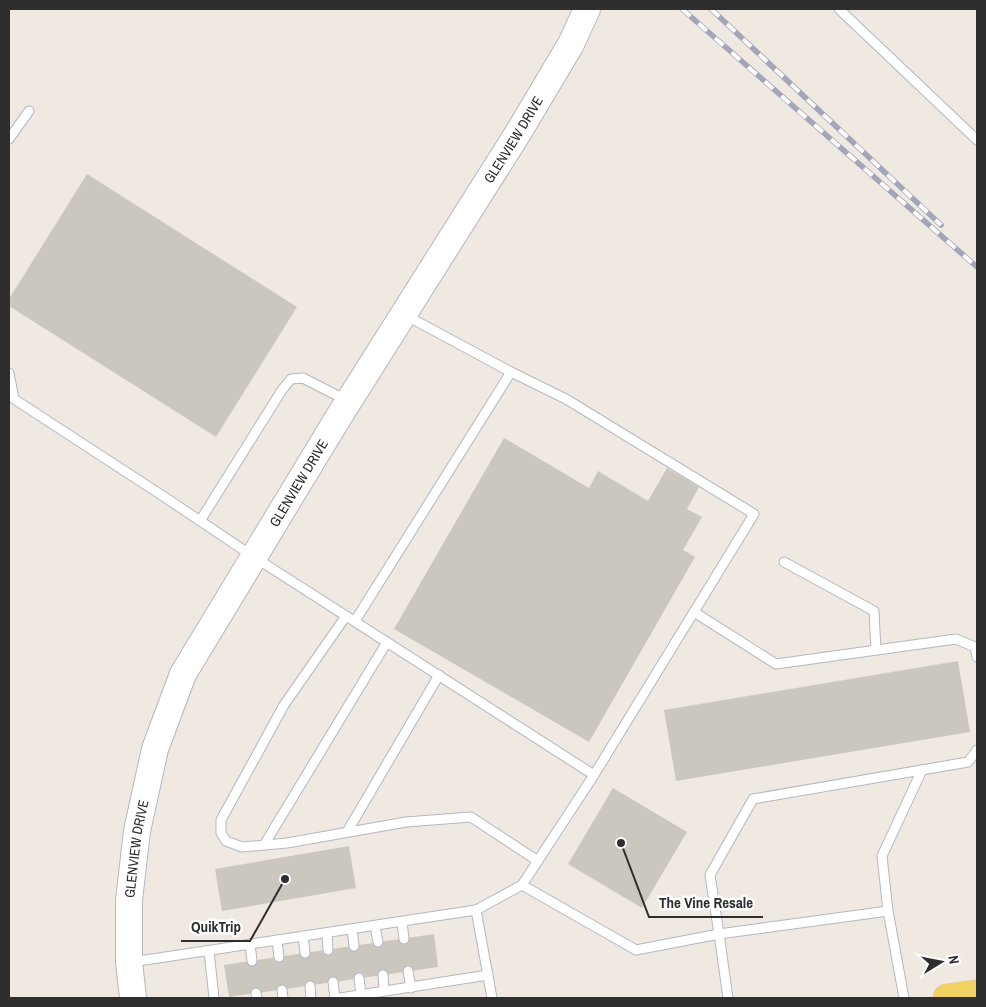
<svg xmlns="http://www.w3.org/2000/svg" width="986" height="1007" viewBox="0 0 986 1007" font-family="'Archivo Narrow',sans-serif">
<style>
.building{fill:#cbc7bf}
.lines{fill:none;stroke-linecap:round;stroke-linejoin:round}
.lane-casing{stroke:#b4b7c1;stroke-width:11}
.secondary-casing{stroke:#b4b7c1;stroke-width:28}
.primary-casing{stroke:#c9c9c9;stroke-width:29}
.lane{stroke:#fff;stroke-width:9}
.secondary{stroke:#fff;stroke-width:26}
.primary{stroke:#f2d163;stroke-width:28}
.rail-casing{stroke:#a3a6b8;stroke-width:5.5}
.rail{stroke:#fff;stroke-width:4;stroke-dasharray:11;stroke-linecap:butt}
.labels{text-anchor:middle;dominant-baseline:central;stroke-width:5;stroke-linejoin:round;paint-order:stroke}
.street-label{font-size:14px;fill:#2e2e2e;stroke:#fff}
.leader{fill:none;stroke:#2e2e2e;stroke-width:2}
.callout-dot{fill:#2e2e2e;stroke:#fff;stroke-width:2}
.callout-label{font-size:15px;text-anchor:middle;font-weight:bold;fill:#2e2e2e;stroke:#fff;stroke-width:5;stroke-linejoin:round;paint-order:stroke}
</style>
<rect width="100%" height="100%" fill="#efe9e1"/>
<g class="building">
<path d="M87,174L297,307L216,437L9,306V299Z"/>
<path d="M504,438L589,488L598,471L648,501L667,468L699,487L687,509L702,517L683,550L695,557L589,742L394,629Z"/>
<path d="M958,661L970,732L676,781L664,710Z"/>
<path d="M613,788L687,832L642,908L568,864Z"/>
<path d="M349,846L356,888L222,911L215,869Z"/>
<path d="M434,934L438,967L229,997L224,965Z"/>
</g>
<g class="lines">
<g class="lane-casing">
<g id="lane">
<path d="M839,9L977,140"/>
<path d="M9,139L29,111"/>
<path d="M405,315L511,372L566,399L754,514L594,775"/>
<path d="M9,373L14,399L166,498L254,557L594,775L522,885"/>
<path d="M200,521L282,390L291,379L303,378L346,400"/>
<path d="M784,562L874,611L876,650"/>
<path d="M694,612L776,664L956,639L975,647L977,657"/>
<path d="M346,616L284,705L221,820V833L226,841L242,847L287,843L406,822L471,817L538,861"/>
<path d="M355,621L511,372"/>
<path d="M347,832L439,675"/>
<path d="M264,845L387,642"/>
<path d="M476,910L522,885L636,950L719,934L728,998"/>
<path d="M888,911L882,856L922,770"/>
<path d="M402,922L404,939"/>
<path d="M375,926L378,942"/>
<path d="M352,929L354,946"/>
<path d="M327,933L328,950"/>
<path d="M303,936L305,953"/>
<path d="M277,940L279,957"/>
<path d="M250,944L252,961"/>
<path d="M209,951L214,998"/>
<path d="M132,962L476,910L492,998"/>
<path d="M408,971L411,988"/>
<path d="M383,975L384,990"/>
<path d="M359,978L361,995"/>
<path d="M333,982L335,998"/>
<path d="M310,986L311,998"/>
<path d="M282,990L283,998"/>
<path d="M256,993L257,998"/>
<path d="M340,998L488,975"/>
<path d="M904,998L888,911L719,934L710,875L753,799L968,762L977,750"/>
</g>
</g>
<g class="secondary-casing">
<g id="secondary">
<path id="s1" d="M133,998L129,962V900L137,831L155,749L183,674L338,418L518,133L571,44L587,9"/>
</g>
</g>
<g class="primary-casing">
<path id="primary" d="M947,998L977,994"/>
</g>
<use href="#lane" class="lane"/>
<use href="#secondary" class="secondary"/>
<use href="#primary" class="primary"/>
<g class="rail-casing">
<g id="rail">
<path d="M682,9L977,267"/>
<path d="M711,9L941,225"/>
</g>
</g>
<use href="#rail" class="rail"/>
</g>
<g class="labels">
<g class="street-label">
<text stroke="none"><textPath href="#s1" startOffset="960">GLENVIEW DRIVE</textPath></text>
<text stroke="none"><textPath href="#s1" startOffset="555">GLENVIEW DRIVE</textPath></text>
<text stroke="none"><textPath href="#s1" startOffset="150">GLENVIEW DRIVE</textPath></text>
</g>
</g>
<path class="leader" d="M621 843L649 917H763M285 879L250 941H181"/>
<g class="callout-dot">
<circle cx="621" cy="843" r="5"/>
<circle cx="285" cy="879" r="5"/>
</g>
<g class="callout-label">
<text x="706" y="908">The Vine Resale</text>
<text x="216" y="932">QuikTrip</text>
</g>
<rect width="986" height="1007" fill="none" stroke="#2e2e2e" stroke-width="20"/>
<g transform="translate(941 962) rotate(80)" stroke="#ffffff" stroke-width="4" paint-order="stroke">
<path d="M0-4L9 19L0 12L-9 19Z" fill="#2e2e2e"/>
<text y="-8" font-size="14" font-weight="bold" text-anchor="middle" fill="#2e2e2e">N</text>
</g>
</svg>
